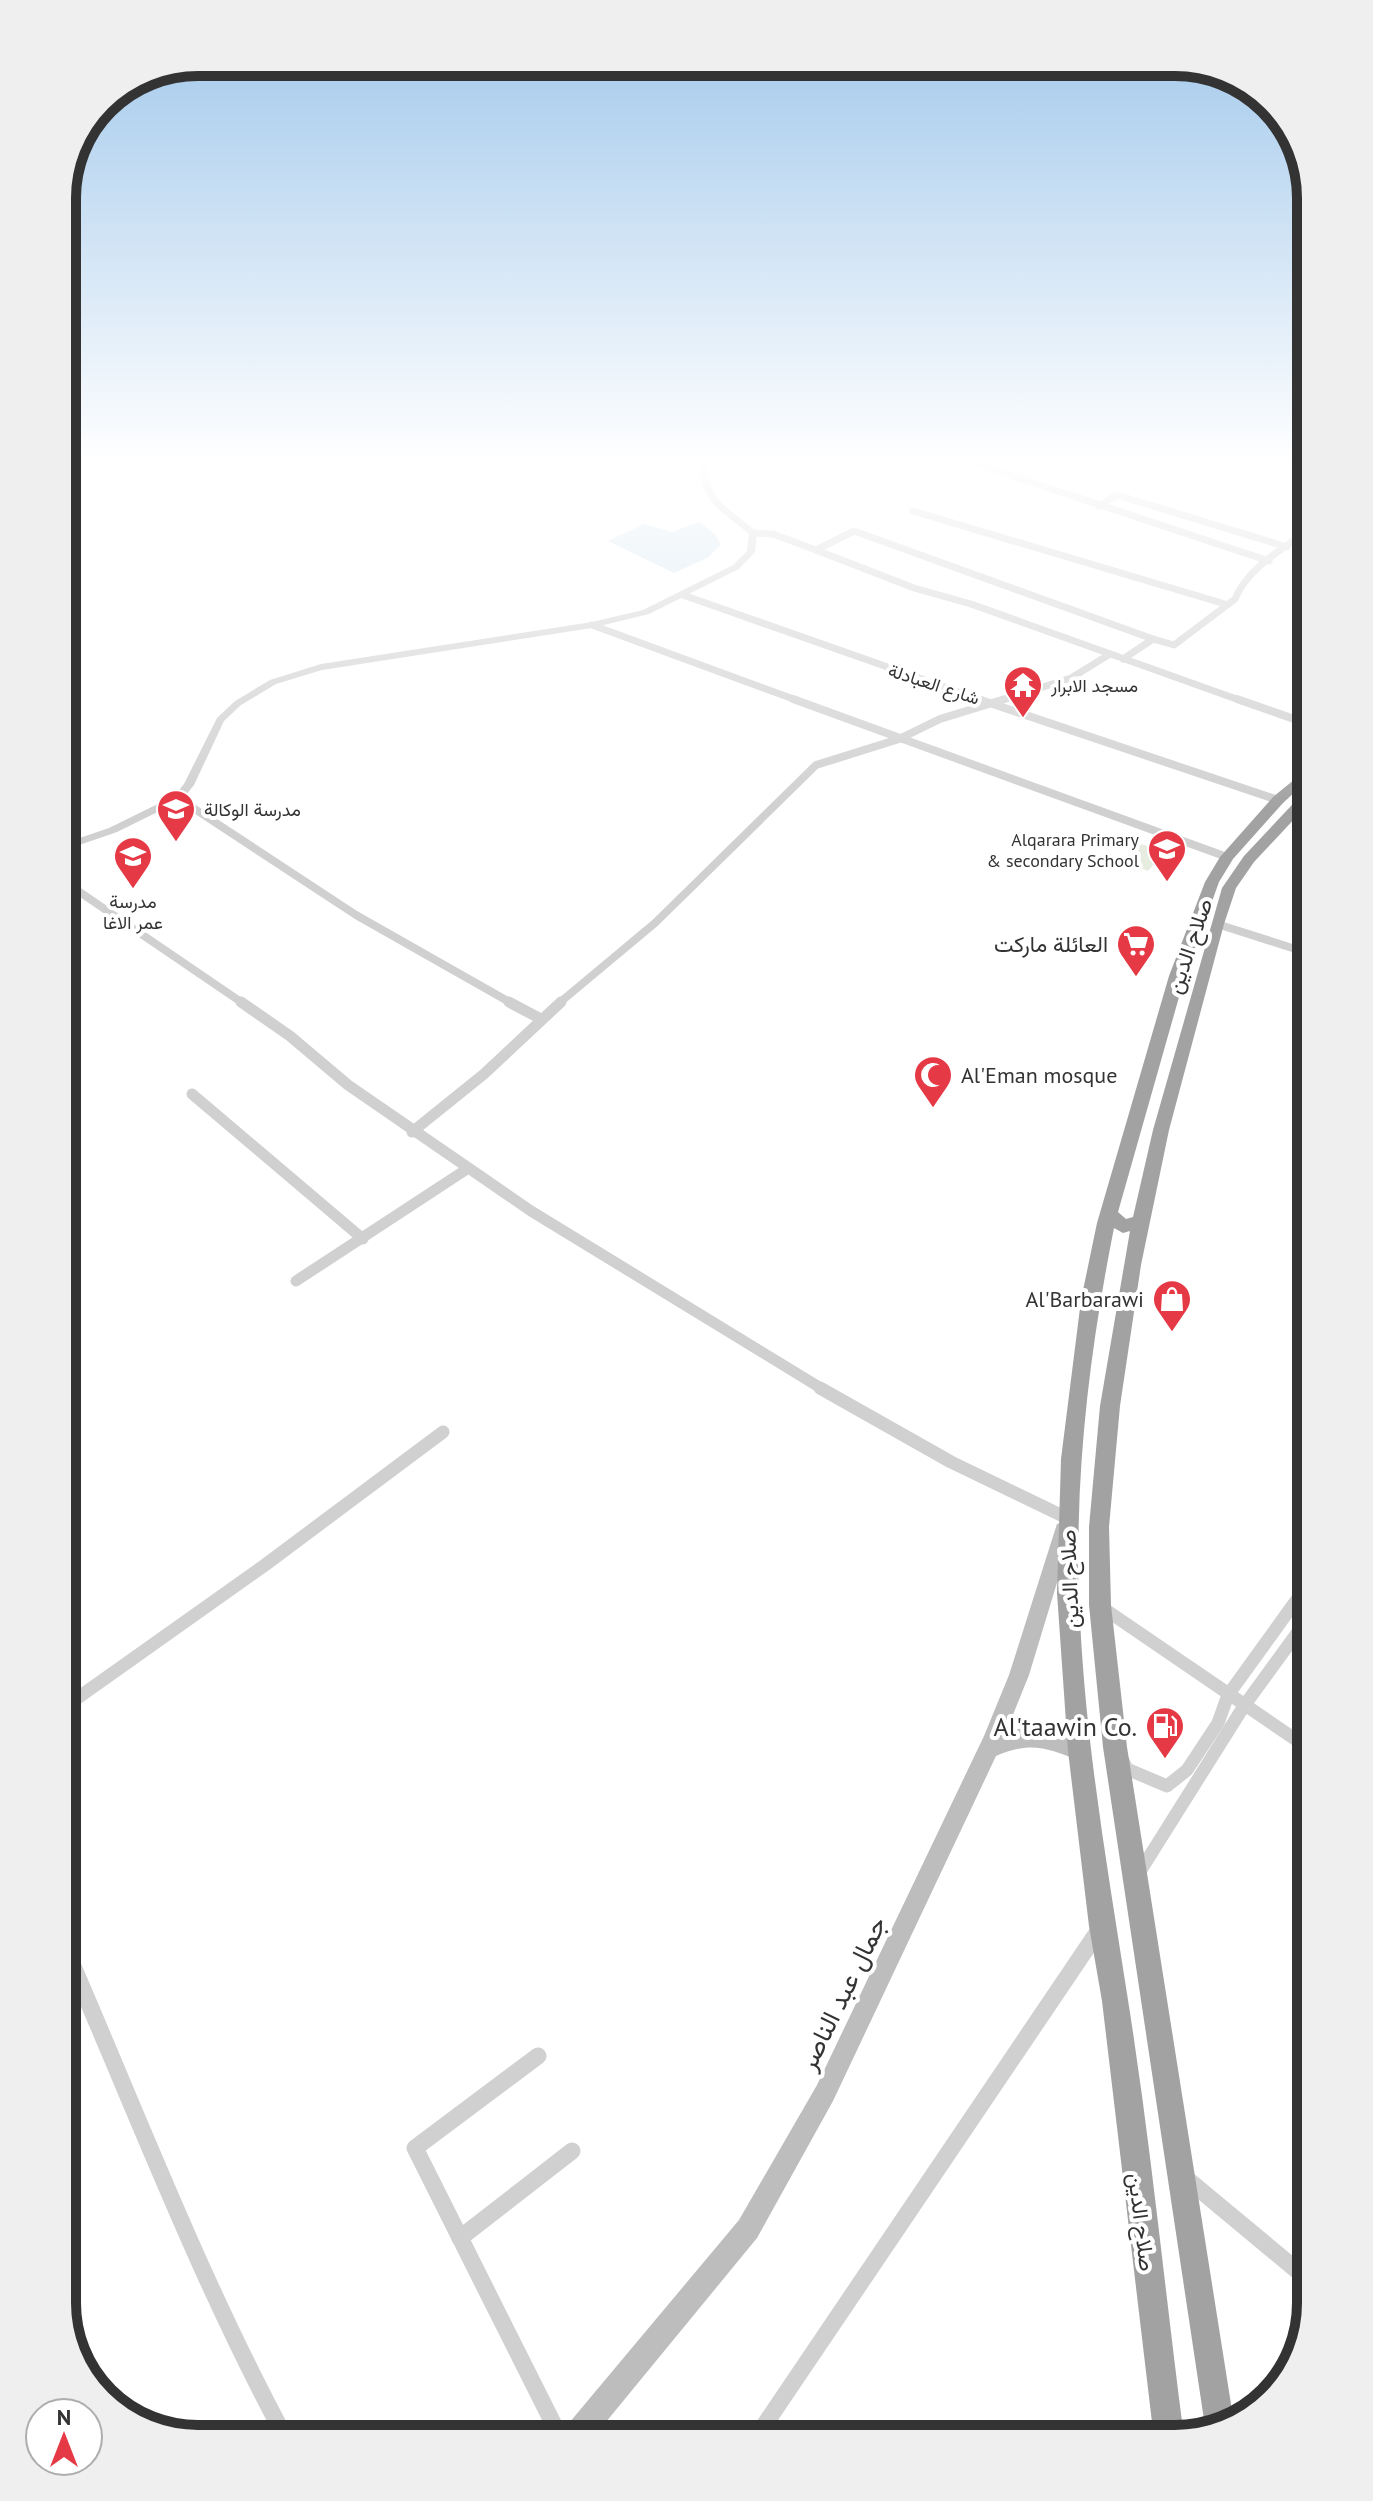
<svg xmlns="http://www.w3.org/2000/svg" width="1373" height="2501" viewBox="0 0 1373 2501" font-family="'PT Sans',Vazirmatn,sans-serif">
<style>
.green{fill:#e6ecdf}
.water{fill:#cfe2ee}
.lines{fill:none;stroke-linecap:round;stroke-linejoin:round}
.minor-far4{stroke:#d0d0d0;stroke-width:7}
.minor-far3{stroke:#d0d0d0;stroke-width:8}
.minor-far2{stroke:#d0d0d0;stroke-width:11}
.minor-far1{stroke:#d0d0d0;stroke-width:13}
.minor{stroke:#d0d0d0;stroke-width:17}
.tertiary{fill:#d0d0d0;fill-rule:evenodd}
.secondary{fill:#bdbdbd;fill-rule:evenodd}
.trunk{fill:#a2a2a2;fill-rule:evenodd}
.labels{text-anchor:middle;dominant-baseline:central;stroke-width:8;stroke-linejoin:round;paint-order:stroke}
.far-street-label{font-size:18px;fill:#333;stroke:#fff}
.far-poi-label{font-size:18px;fill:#333;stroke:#fff;text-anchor:start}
.poi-label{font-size:22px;fill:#333;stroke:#fff;text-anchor:end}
.street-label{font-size:22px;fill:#333;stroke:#fff}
.near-poi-label{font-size:26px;fill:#333;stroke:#fff;text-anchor:end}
.near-street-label{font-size:26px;fill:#333;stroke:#fff}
.rim{fill:none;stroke:#333;stroke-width:10}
</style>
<rect width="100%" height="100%" fill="#fff"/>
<path class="green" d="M1141,844L1164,852L1148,871L1125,862Z"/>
<path class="water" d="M699,522L715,534L721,545L707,558L674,573L608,541L644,524L672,532Z"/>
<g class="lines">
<g class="minor-far4">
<path d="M965,460L1269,561"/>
<path d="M1099,506L1117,495L1287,547"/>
<path d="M913,511L1225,604"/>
<path d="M753,533L773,534L816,550"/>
<path d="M683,595L984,701"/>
<path d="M592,625L799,701"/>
<path d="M1153,639L854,531L816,550L914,588L971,604L1242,701"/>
<path d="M1123,659L1153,639L1174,645L1235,599C1248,567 1284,548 1311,529"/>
<path d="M999,701L1071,678L1110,654"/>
</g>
<g class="minor-far3">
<path d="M793,699L1227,857"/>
<path d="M978,699L1278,800"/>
<path d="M1237,699L1311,725"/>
<path d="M178,798L356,915L513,1004"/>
<path d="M62,880L244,1004"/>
<path d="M1217,924L1311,954"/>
<path d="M558,1004L655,923L816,765L899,739L940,719L1005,699"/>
</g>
<g class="minor-far2">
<path d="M241,1002L290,1036L348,1085L531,1211L824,1390"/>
<path d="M509,1002L541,1019"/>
<path d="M192,1094L363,1239"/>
<path d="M412,1132L484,1074L561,1002"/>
<path d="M296,1281L467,1169"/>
</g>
<g class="minor-far1">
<path d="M820,1388L951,1462L1067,1518"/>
<path d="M1100,1606L1311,1750"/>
<path d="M62,1709L265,1565L443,1432"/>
<path d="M1122,1759L1127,1769L1167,1786L1187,1770L1218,1723L1228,1695L1311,1580"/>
<path d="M1139,1873L1244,1706L1311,1614"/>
</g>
<g class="minor">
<path d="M62,1941C135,2108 199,2278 286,2439"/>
<path d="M538,2056L415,2148L561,2439"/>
<path d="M1187,2179L1311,2282"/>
<path d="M460,2238L572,2151"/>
<path d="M755,2439L1099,1930"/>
</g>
<path class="tertiary" d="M699,460H707C709,507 728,504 757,533L755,552L739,569L649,614L592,628L322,670L276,684L241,705L224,721L194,785L182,800L117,832L62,851V844L109,828L174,796L184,784L217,718L235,701L270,680L321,664L592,622L643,610L733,565L747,551L749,534C719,508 701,505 699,460Z"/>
<path class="secondary" d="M1064,1522L1071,1524L1073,1530L1029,1675L1006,1732C1036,1722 1060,1732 1087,1744L1090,1751L1087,1758L1080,1761C1047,1748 1031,1741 996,1756L833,2101L757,2238L592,2439H560L564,2429L739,2220L817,2085L984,1736L1009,1675L1055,1530L1057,1524Z"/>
<path class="trunk" d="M1311,766V777L1283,803L1233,859L1219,882L1185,976L1118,1212L1126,1219L1133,1217L1153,1130L1222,888L1244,856L1306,790L1311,789V801L1254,862L1236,888L1224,924L1169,1130L1141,1265L1120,1406L1109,1527L1111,1605L1127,1747L1234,2423L1227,2428L1206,2433L1103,1747L1089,1605V1527L1100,1406L1130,1231L1123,1233L1114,1228C1090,1348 1075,1471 1079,1593C1083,1730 1107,1865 1128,2000C1151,2145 1165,2292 1184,2437L1154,2439L1102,2001L1089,1926L1068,1751L1057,1593L1061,1459L1081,1300L1097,1223L1169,976L1205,882L1220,857L1273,797Z"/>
</g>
<linearGradient id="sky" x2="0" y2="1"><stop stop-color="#9ec6ea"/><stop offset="0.57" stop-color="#fff"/><stop offset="1" stop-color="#fff" stop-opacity="0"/></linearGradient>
<rect width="1373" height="810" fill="url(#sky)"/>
<defs>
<g id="temple-pin" transform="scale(2)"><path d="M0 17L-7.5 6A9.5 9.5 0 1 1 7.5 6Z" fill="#e63946" stroke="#fff"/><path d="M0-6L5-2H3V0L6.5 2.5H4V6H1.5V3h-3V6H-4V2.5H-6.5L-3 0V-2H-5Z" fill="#fff"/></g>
<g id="school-pin" transform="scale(2)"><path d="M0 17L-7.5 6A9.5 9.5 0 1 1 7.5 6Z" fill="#e63946" stroke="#fff"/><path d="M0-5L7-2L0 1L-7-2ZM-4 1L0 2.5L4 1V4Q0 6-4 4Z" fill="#fff"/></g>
<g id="supermarket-pin" transform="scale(2)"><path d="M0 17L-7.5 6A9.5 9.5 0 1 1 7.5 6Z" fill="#e63946" stroke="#fff"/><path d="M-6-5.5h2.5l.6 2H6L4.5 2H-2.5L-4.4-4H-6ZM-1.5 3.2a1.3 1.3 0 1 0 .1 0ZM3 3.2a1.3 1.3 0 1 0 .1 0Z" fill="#fff"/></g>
<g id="mosque-pin" transform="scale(2)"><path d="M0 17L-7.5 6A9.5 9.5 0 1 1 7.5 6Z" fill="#e63946" stroke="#fff"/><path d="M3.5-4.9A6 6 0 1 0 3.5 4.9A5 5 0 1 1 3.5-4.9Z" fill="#fff"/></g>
<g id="shop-pin" transform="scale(2)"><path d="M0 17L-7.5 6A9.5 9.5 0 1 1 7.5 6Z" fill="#e63946" stroke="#fff"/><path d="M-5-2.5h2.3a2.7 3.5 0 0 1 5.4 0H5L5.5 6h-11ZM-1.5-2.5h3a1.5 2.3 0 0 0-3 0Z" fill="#fff"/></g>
<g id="fuel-pin" transform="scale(2)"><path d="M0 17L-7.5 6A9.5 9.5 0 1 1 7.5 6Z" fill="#e63946" stroke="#fff"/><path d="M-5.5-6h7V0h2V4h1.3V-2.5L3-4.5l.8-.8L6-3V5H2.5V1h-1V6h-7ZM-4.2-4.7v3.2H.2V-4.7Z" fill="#fff"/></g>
</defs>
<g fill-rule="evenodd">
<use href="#temple-pin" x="1023" y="685"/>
<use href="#school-pin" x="176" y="809"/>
<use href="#school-pin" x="1167" y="849"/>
<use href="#school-pin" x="133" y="856"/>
<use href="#supermarket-pin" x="1136" y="944"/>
<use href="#mosque-pin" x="933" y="1075"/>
<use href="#shop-pin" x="1172" y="1299"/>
<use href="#fuel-pin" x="1165" y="1726"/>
</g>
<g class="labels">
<g class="far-street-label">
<text transform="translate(934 684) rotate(18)">شارع العبادلة</text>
</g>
<g class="far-poi-label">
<text x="1051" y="685">مسجد الابرار</text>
<text x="204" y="809">مدرسة الوكالة</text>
<text x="1139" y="839" text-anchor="end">Alqarara Primary<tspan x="1139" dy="21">&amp; secondary School</tspan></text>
<text x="133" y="901" text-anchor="middle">مدرسة<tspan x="133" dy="21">عمر الاغا</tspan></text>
</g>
<g class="poi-label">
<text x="1108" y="944">العائلة ماركت</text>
<text x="961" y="1075" text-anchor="start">Al'Eman mosque</text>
<text x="1144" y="1299">Al'Barbarawi</text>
</g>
<g class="street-label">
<text transform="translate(1189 946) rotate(-71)">صلاح الدين</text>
<text transform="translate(1069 1579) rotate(-92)">صلاح الدين</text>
<text transform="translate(1142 2222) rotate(83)">صلاح الدين</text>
</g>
<g class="near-poi-label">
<text x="1137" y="1726">Al'taawin Co.</text>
</g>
<g class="near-street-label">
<text transform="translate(842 1993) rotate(-64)">جمال عبد الناصر</text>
</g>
</g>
<path d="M0 0H1373V2501H0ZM198 76H1175A122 122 0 0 1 1297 198V2303A122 122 0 0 1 1175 2425H198A122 122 0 0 1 76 2303V198A122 122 0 0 1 198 76Z" fill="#efefef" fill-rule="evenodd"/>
<path class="rim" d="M198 76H1175A122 122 0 0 1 1297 198V2303A122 122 0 0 1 1175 2425H198A122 122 0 0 1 76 2303V198A122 122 0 0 1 198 76Z"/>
<g transform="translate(64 2437)"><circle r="38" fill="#ffffff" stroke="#adadad" stroke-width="2"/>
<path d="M0-6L14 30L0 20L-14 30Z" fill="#e63946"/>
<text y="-12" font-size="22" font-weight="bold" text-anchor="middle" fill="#333333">N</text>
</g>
</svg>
